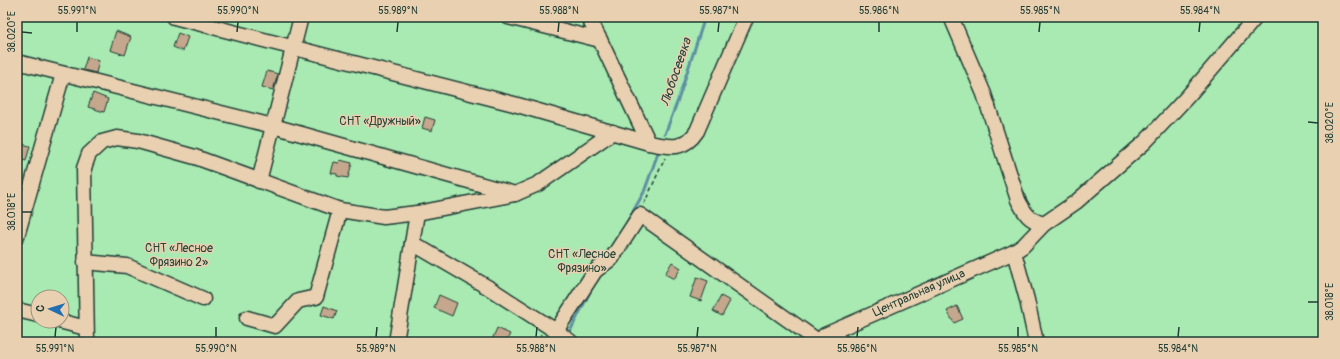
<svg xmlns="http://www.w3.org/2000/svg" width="1340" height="359" viewBox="0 0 1340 359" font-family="Pangolin,sans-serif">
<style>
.green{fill:#a9eab2;stroke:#649473;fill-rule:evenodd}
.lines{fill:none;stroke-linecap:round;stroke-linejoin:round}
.stream{stroke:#5f90a1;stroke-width:3}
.building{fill:#c5a78e;stroke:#1f3d34}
.minor-casing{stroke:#1f3d34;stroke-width:17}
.path{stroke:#1f3d34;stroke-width:1.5;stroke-dasharray:4 3;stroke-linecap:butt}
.minor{stroke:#e9d0b1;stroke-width:14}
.ticks{fill:none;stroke:#1f3d34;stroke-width:1.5}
.labels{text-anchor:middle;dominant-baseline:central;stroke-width:3;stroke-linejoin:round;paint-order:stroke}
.park-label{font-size:12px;fill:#26463a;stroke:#e9d0b1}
.street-label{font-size:12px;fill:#1f3d34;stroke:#e9d0b1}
.water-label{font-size:13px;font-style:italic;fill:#24443d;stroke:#e9d0b1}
.neatline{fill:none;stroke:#1f3d34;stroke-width:1.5}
.ticks-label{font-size:10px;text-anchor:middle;fill:#1f3d34}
</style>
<rect width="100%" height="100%" fill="#eeceaf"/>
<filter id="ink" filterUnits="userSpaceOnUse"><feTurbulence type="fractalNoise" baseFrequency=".025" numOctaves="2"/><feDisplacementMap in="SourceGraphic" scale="8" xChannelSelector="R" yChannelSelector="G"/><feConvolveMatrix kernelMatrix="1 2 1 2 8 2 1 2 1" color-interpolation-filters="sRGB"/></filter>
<g filter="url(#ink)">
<path class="green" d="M17,17H1323V342H17ZM38,297H62V321H38Z"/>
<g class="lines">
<g class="stream">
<path d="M665,134L678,100L705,17"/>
<path d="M626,224L644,192L658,153"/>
<path d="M568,335L592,288"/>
</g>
</g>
<g class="building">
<path d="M116,31L131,37L125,55L110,50Z"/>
<path d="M178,33L188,37L183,51L173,47Z"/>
<path d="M87,57L99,61L96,73L83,70Z"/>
<path d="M267,71L278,74L273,90L262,87Z"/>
<path d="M93,93L108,99L104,112L88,107Z"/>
<path d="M425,117L435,120L432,131L422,128Z"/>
<path d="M17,143L30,146L26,161L17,158Z"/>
<path d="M340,160L352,163L348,178L337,176V174L331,173L334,162L339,163Z"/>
<path d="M672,262L681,268L674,279L665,274Z"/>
<path d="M697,277L708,281L701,301L690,297Z"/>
<path d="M439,295L457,303L452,316L434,308Z"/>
<path d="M721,296L730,301L722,316L713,311Z"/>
<path d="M324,306L337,311L334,319L321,315Z"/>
<path d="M957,306L963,319L954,323L947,311Z"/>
<path d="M497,328L510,334L506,342H491Z"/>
</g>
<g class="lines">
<g class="minor-casing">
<g id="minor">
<path d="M174,17L514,104L649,143C670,147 684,151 697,131L744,22L747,17"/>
<path d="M508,17L600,40L588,17"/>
<path d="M951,17L984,94L1018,200C1025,213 1028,220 1044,224"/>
<path d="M600,40L649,143"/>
<path d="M17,62L273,126L515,194L538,184L613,132"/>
<path d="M259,181L301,17"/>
<path d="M17,236L63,74"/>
<path d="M412,243L489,288L556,331L595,271L612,258L640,215L818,341"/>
<path d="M1014,252L1027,300L1036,342"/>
<path d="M85,262L127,266L203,299"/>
<path d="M17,310L38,315"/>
<path d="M247,318L275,326L298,301L316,297L340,210"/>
<path d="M59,321L86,328"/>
<path d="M556,331L571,342"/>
<path d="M825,335L842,342"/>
<path d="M87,342L84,168L89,154L102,142L117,138L138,141L195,157L340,210L384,217L417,213L515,194"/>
<path d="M396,342L417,213"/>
<path d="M818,342L825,335L1014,252L1023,246L1044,224L1076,202L1145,142L1188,96L1256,17"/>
</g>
</g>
<g class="path">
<path d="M644,204L665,158"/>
<path d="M538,342L541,334"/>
</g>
<use href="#minor" class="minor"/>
</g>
</g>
<path class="ticks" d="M22,32L32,33M77,32V22M237,32L238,22M397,32L398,22M558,32L559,22M718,32L719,22M879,32V22M1039,32L1040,22M1199,32L1200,22M1308,122L1318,123M22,212H32M1308,302H1318M55,337L56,327M216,337V327M376,337L377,327M536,337L537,327M697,337L698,327M857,337L858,327M1018,337V327M1178,337L1179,327"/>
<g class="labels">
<g class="park-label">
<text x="380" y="121">СНТ «Дружный»</text>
<text x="179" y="248">СНТ «Лесное<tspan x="179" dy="14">Фрязино 2»</tspan></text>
<text x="582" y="254">СНТ «Лесное<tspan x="582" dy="14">Фрязино»</tspan></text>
</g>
<g class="street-label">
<text transform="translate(919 293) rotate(-24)">Центральная улица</text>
</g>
<g class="water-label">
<text transform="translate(676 72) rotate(-71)">Любосеевка</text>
</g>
</g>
<rect width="1340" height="359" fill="none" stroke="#e9d0b1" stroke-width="44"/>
<g transform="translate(50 309) rotate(274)"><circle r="19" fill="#e9d0b1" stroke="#98957f"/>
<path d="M0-3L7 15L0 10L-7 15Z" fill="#1f6fb2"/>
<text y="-6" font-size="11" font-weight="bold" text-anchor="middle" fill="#1f3d34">С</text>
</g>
<rect x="22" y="22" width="1296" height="315" class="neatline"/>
<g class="ticks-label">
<text x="77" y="14">55.991°N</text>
<text x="238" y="14">55.990°N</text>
<text x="398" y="14">55.989°N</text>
<text x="559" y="14">55.988°N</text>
<text x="719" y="14">55.987°N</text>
<text x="879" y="14">55.986°N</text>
<text x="1040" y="14">55.985°N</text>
<text x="1200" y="14">55.984°N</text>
<text transform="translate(11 32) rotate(-90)" y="4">38.020°E</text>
<text transform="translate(1329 123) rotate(-90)" y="4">38.020°E</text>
<text transform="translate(11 212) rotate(-90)" y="4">38.018°E</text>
<text transform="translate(1329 302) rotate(-90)" y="4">38.018°E</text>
<text x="55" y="352">55.991°N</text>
<text x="216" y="352">55.990°N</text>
<text x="376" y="352">55.989°N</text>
<text x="536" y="352">55.988°N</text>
<text x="697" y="352">55.987°N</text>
<text x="857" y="352">55.986°N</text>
<text x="1018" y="352">55.985°N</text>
<text x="1178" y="352">55.984°N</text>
</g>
</svg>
